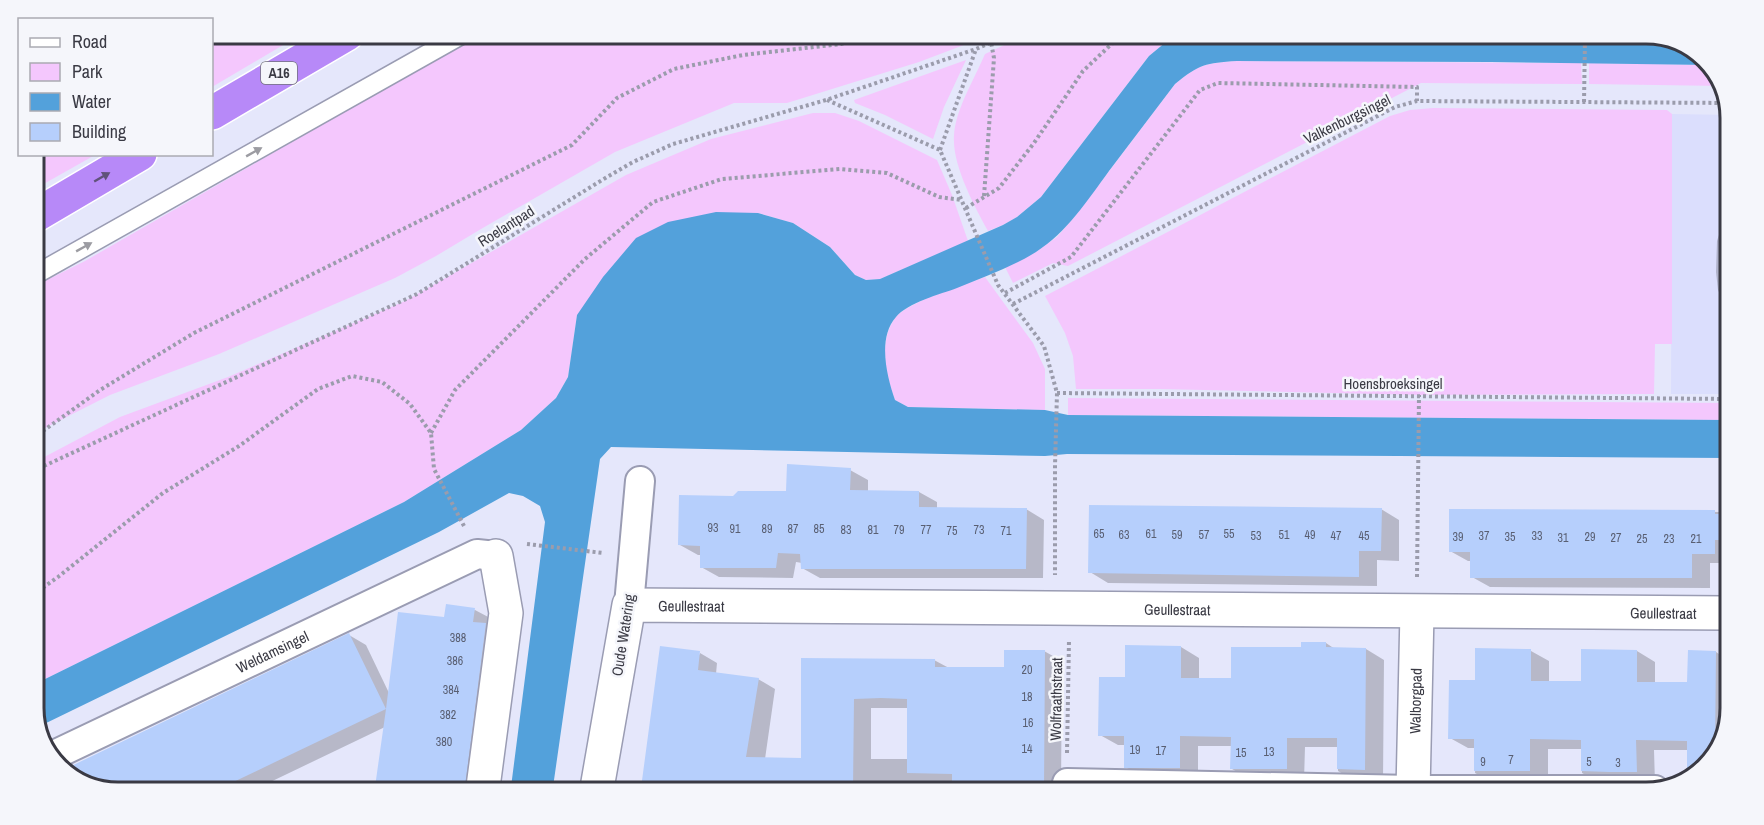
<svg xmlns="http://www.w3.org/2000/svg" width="1764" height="825" viewBox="0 0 1764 825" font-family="'Archivo Narrow',sans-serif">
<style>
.built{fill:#dbdefd}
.green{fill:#f4c7fd}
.water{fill:#53a1db}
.shadow{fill:#0003;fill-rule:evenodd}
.building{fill:#b6cffc}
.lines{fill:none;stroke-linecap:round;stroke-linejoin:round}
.service-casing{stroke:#9a9cb3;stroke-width:21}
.pedestrian-casing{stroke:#9a9cb3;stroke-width:32}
.minor-casing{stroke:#9a9cb3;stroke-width:36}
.motorway-casing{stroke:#fff;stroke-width:36}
.path{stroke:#9b9cac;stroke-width:4;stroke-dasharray:3 3;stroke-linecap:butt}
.service{stroke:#fff;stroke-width:18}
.pedestrian{stroke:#fff;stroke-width:28}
.minor{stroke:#fff;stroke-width:33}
.motorway{stroke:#b789f8;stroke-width:33}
.oneway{fill:#9c9ca2}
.oneway2{fill:#60527a}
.labels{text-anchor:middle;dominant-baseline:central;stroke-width:5;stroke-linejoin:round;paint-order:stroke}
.number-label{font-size:12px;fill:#595f72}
.shield{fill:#f5f6fb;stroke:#72727b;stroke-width:1.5}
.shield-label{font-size:14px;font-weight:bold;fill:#3a3a44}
.street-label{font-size:15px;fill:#3a3a44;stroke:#f5f6fb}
.rim{fill:none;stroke:#3a3a44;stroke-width:3}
</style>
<rect width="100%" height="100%" fill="#e5e7fb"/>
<path class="built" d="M1672,114L1731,115L1728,394H1671Z"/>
<g class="green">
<path d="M212,33L302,34L212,87Z"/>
<path d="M478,35L985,37L919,62L787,103H734L615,152L481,229L436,256L395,278L219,354L110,395L33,434V287L85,261Z"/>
<path d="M1022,37H1172L1149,56L1041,197L1017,217L1003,225L988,231C975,207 952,165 954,136C955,110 975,78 985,54Z"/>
<path d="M966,60L944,107L933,139L885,115L855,103L854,100Z"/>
<path d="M1237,61L1581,63L1582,84L1421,83L1068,266L1053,263L1013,283L1005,267L1034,253L1057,237L1076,215L1175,84C1200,64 1205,63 1237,61Z"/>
<path d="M1589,63L1710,65L1717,70L1722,86L1589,84Z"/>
<path d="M1433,108L1667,110L1672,114V344H1655L1654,394L1419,395L1160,389H1076L1073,356L1065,333L1045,296L1390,116L1410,110Z"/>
<path d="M813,113H835L859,121L937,160L952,195L968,241L880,279L866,280L855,275L830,247L793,223L758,213L577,315L568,377L556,398L521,430L404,502L33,685V463L120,417L228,377L405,301L626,175L711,139Z"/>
<path d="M33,155V154L95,155L33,190Z"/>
<path d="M985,277L1033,343L1045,369V410L908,407L895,400C886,375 878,342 895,318C907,302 964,285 985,277Z"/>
<path d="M1068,398L1728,403V420L1068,415Z"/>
</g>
<path class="water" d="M1172,37L1679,40L1710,65L1491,62L1237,61C1205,63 1200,64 1175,84C1153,113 1131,142 1109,171C1087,201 1067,232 1036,252C1012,267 984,277 957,288C941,294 907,303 896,317C877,338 887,377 895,400L908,407L1045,410L1068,415L1728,420L1727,458L1067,454L1045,456L611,447L600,459L553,787H511L545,522L540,506L523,496L509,493L439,532L38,727L33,714V685L404,502L521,430L556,398L568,377L577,315L603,277L636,238L668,222L716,212L758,213L793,223L830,247L855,275L866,280L880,279L1003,225L1017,217L1041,197L1149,56Z"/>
<g class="shadow">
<path d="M1730,209L1729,315L1718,290L1716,272L1717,241L1725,216Z"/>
<path d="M850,470L868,480V492H919L937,502V508L1026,509L1044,520L1043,578H820L802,568V563L796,562L793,578L719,577L701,567L702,555H698L680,545L734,497L787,492Z"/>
<path d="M1381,509L1399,520V561L1377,560V586L1108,583L1090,572Z"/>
<path d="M1451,510L1727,512L1726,563H1710V588L1490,587L1472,577V561H1468L1450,551Z"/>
<path d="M475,610L492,619L482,787H377L385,727L262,786L85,785L65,770L349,635L366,645L389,693L445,619Z"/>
<path d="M1326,643L1335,649H1366L1384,660L1383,782H1357L1338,771V747H1305L1304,781L1250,779L1232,769V746H1198V778L1144,777L1125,767V745H1118L1100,735L1126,679L1181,647L1199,658V679L1233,680L1303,648Z"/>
<path d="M1044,651L1062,661L1061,790L643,788L700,653L717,663L716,674L758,679L775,689L765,759H802V659L934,660L949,668L1006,669ZM871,708H908L909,759H871Z"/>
<path d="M1531,651L1549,661V682H1582L1637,651L1655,662V683H1689L1716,652L1725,658L1724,740L1694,778L1688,750H1654L1655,783H1601L1582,773V749H1548V783H1494L1475,773L1476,748H1468L1450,738L1476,682Z"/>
</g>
<g class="building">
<path d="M787,464L851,468L850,490L919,491V507L1027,508L1026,569H801L800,554L778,553L776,568H700V546L678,545L679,495L733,496L738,491H786Z"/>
<path d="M1089,505L1382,508L1381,551H1359V577L1088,573Z"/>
<path d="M1449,509L1715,510V514H1727L1726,540H1715V554H1692V578H1470V552H1449Z"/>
<path d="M446,604L475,608L473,622L486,623L465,787H375L386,709L225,786L85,785L65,769L349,633L386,709L398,612L444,617Z"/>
<path d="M1301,642H1326V647L1366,648L1365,770L1337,769V738H1287V769H1230L1231,737L1180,736V768H1124V736H1098L1099,677H1125V645L1181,646V678H1231V647H1301Z"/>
<path d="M660,646L700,651L698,670L759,678L746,757L801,758V658L935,659V667H1004V650H1045L1044,789H952V774L907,773V699L881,698L854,699L853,789L641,788Z"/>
<path d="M1475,648L1531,649V681H1581V649L1637,650V682H1687L1688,650L1716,651L1715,751L1694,778L1687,780V741L1636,740L1637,772H1609L1581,771V740L1530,739V771H1474V739H1448L1449,680H1475Z"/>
</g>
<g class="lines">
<g class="service-casing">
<path id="service" d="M33,276L463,34"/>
</g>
<g class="pedestrian-casing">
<g id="pedestrian">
<path d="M629,605L640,481"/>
<path id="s1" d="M50,757L477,554L496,556"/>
<path d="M1067,783L1413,790H1655"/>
</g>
</g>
<g class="minor-casing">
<g id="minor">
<path d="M483,787L506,613L496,556"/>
<path id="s2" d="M597,788L629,605L1726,613"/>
<path id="s3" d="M1413,791L1417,612"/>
</g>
</g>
<g class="motorway-casing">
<g id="motorway">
<path d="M212,113L347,34"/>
<path d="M33,217L140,154"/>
</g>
</g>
<g class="path">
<path d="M827,100L940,150L998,285L1044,346L1057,393L1055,466V575"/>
<path d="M1584,102L1585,39"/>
<path d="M940,150L976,49"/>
<path d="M984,196L994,58L990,37"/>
<path d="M966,208L999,188L1034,143L1083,71L1119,37"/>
<path d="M1005,293L1071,257L1200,90L1218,83L1417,87V101"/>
<path d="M1013,304L1395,107L1417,101L1728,103"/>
<path d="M1057,393L1728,399"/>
<path d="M431,433L455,390L585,259L653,202L722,179L840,169L887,173L939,197L962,200"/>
<path d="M33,438L100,390L194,333L572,145L617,98L674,69L743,55L841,44L868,36"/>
<path d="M33,471L417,294L607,177L633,162L673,144L826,100L976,49L1003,37"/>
<path d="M527,544L603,553"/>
<path d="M1417,577L1419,395"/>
<path d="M33,595L58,577L163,493L239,446L318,389L352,376L382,382L410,404L431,433L434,469L464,526"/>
<path d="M1067,753L1069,640"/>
</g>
<use href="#service" class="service"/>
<use href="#pedestrian" class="pedestrian"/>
<use href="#minor" class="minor"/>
<use href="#motorway" class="motorway"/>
</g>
<defs><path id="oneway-solid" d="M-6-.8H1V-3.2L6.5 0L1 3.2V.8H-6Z" transform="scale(1.5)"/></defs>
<g class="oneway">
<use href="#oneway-solid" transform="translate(254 152) rotate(-29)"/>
<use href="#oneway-solid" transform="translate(84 247) rotate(-29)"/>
</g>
<use class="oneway2" href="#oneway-solid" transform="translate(102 177) rotate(-30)"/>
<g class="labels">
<g class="number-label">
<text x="713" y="528">93</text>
<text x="735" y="529">91</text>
<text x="767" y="529">89</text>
<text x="793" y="529">87</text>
<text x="819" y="529">85</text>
<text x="846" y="530">83</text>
<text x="873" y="530">81</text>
<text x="899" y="530">79</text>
<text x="926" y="530">77</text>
<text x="979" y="530">73</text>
<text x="952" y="531">75</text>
<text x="1006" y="531">71</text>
<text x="1099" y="534">65</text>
<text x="1151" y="534">61</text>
<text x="1229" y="534">55</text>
<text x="1124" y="535">63</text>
<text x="1177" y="535">59</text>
<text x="1204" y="535">57</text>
<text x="1284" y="535">51</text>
<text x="1310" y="535">49</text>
<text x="1256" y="536">53</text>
<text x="1336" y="536">47</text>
<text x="1364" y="536">45</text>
<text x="1484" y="536">37</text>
<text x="1537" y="536">33</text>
<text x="1458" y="537">39</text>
<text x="1510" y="537">35</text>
<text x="1590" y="537">29</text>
<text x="1563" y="538">31</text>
<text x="1616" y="538">27</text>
<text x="1642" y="539">25</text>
<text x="1669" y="539">23</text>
<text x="1696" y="539">21</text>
<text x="458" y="638">388</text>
<text x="455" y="661">386</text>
<text x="1027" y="670">20</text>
<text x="451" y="690">384</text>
<text x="1027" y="697">18</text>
<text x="448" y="715">382</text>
<text x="1028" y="723">16</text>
<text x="444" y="742">380</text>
<text x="1027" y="749">14</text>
<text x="1135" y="750">19</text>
<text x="1161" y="751">17</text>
<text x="1269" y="752">13</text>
<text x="1241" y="753">15</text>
<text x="1511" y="760">7</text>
<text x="1483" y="762">9</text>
<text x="1589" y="762">5</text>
<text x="1618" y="763">3</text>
</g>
<rect class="shield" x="261" y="62" width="36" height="22" rx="4.5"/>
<g class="shield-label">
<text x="279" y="73">A16</text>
</g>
<g class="street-label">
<text transform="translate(1347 119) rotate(-26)">Valkenburgsingel</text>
<text transform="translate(506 226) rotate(-32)">Roelantpad</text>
<text x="1393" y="383">Hoensbroeksingel</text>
<text stroke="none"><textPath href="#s2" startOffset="248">Geullestraat</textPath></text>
<text stroke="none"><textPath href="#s2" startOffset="734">Geullestraat</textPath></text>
<text stroke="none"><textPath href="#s2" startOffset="1220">Geullestraat</textPath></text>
<text transform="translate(623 635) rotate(-81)">Oude Watering</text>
<text stroke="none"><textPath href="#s1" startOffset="246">Weldamsingel</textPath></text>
<text transform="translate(1056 699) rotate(-89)">Wolfraathstraat</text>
<text stroke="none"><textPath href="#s3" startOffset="90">Walborgpad</textPath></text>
</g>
</g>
<path d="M0 0H1764V825H0ZM118 44H1646A74 74 0 0 1 1720 118V708A74 74 0 0 1 1646 782H118A74 74 0 0 1 44 708V118A74 74 0 0 1 118 44Z" fill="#f5f6fb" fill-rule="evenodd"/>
<path class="rim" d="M118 44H1646A74 74 0 0 1 1720 118V708A74 74 0 0 1 1646 782H118A74 74 0 0 1 44 708V118A74 74 0 0 1 118 44Z"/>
<rect x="18" y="18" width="195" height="138" fill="#f5f6fb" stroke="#aaabb2" stroke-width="1.5"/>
<rect x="30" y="38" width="30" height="9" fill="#ffffff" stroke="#aaabb2" stroke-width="1.5"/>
<text x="72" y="48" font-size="18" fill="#3a3a44">Road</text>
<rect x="30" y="63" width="30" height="18" fill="#f4c7fd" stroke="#aaabb2" stroke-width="1.5"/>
<text x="72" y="78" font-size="18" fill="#3a3a44">Park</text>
<rect x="30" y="93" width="30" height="18" fill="#53a1db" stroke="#aaabb2" stroke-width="1.5"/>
<text x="72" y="108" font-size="18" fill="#3a3a44">Water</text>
<rect x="30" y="123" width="30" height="18" fill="#b6cffc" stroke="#aaabb2" stroke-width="1.5"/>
<text x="72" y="138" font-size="18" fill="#3a3a44">Building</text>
</svg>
